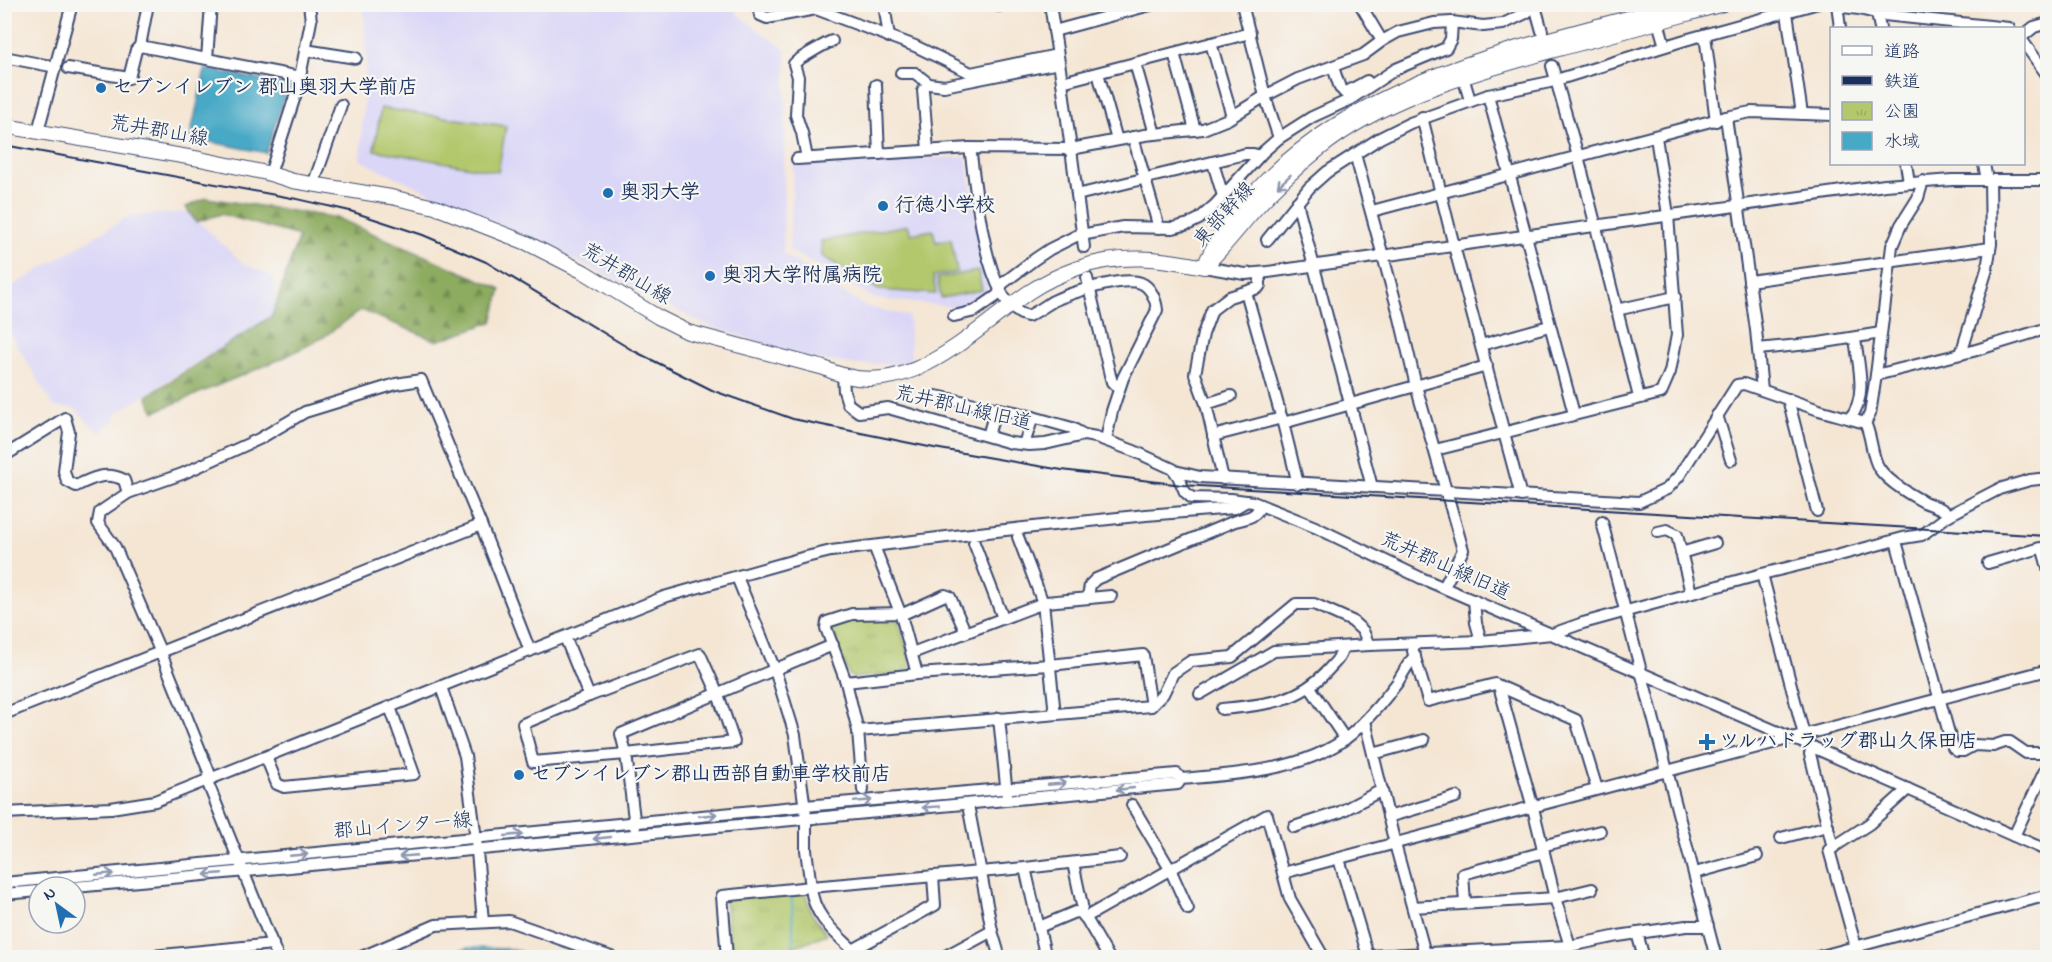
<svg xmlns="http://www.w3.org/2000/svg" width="2052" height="962" viewBox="0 0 2052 962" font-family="'Indie Flower','Klee One',sans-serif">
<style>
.built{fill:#dad6f7}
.grass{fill:#b3c86d;stroke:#677c66;stroke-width:1.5}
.forest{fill:url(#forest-firs);stroke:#546e5f;stroke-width:1.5}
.park{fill:url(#park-tufts);stroke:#677c66;stroke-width:1.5}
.water{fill:#46a9c6;stroke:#306c92;stroke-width:1.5}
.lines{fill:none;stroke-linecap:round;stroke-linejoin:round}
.stream{stroke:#46a9c6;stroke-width:2}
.minor-casing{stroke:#3c4a70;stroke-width:14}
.major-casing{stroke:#3c4a70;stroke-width:16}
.minor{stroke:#fff;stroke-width:10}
.major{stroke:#fff;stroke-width:14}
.rail{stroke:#1b2f5e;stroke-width:2}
.oneway{stroke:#8d97ae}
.poi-dot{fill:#1f6fb2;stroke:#f6f6f2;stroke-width:2}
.labels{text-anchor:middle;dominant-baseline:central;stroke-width:4.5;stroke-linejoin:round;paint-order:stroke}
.poi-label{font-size:20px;font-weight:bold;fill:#1b2f5e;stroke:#f6f6f2;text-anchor:start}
.street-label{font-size:20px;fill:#1b2f5e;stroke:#f6f6f2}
</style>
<defs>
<pattern id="forest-firs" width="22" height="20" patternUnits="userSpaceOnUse" patternTransform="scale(1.5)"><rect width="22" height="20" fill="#8eac60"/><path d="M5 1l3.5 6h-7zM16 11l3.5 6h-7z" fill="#738c52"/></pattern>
<pattern id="park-tufts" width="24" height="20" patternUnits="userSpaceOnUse" patternTransform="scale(1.5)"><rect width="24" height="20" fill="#b3c86d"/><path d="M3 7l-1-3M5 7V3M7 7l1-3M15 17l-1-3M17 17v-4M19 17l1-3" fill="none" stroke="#99ac61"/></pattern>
</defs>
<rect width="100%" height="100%" fill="#f6f6f2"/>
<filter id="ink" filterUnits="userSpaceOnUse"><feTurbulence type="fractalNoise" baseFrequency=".0167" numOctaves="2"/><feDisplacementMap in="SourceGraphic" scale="12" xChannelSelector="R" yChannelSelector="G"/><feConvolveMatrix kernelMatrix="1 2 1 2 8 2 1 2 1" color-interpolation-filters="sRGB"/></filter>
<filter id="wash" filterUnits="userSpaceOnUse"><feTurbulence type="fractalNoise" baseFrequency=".008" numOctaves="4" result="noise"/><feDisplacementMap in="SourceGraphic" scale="24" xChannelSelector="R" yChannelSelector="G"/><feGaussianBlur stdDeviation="1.35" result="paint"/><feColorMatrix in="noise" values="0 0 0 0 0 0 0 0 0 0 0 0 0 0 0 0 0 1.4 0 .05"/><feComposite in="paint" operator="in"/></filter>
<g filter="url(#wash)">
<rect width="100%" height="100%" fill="#f5e6d4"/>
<g class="built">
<path d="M364,5H735L737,14L786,50L783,254L864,306L909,316L911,363L858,365L806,358L699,322L628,285L360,160L366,62Z"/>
<path d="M966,157L989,294L966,308L876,299L789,250L794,163Z"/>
<path d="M188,212L244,264L274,277L276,318L217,356L214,351L117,413L114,420L99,433L74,408L54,407L5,325V291L129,216Z"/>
</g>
<g class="grass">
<path d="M381,108L506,126L498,172L374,150Z"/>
<path d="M908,225L911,234L933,230L936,242L951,239L957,272L933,276L936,294L879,290L822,256L821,241Z"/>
<path d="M978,271L982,290L941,298L937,278Z"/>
</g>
<path class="forest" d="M207,198L337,218L501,289L492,322L437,341L361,310L322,338L281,359L154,412L147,396L272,316L299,236L221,214L196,222L186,207Z"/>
<g class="park">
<path d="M895,617L898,620L912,668L910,672L853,678L849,675L829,627L853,618Z"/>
<path d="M805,891L811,913L827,934L767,957H731L725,899Z"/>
</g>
<g class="water">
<path d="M205,69L288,85L266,153L190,138Z"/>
<path d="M467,948L511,949L537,957H424Z"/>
</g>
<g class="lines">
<path class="stream" d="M790,892L792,901L794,958"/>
</g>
</g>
<g filter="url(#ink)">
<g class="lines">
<g class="minor-casing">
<g id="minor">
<path d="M758,4L760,15L767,18L816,9L915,46L971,73L1057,55"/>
<path d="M884,4L889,37"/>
<path d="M999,4V6"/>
<path d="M1050,4L1062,82L1084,247"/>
<path d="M1242,4L1265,96L1279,138"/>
<path d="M1360,4L1382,41"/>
<path d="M1837,4L1840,28"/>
<path d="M1841,4L1844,7L1859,9L1884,15L2009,28"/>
<path d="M1535,6L1542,31"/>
<path d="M1787,13L1802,114"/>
<path d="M1877,14L1880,28"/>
<path d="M1658,22L1665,46"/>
<path d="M1054,31L1154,4"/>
<path d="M1705,35L1716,121"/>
<path d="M2024,35L2034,27L2048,23"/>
<path d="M1211,43L1232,116"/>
<path d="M2024,43L2048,76"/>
<path d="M140,46L300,77"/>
<path d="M305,50L356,58"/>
<path d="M1174,53L1195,130"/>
<path d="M4,57L56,67"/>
<path d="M207,59L211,4"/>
<path d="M1135,63L1155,134"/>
<path d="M1552,66L1578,156L1639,397"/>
<path d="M1333,67L1340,88"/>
<path d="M68,68L129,78L136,50L140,46L148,4"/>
<path d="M901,73H915L929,84L944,86L1059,63"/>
<path d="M1098,73L1117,140"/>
<path d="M1463,77L1470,100"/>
<path d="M1062,82L1250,33"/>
<path d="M876,85L879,154"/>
<path d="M923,90L928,150"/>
<path d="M1343,91L1345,93L1367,81"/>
<path d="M1488,95L1574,414"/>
<path d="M1422,117L1454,246L1521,496"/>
<path d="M1726,117L1756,330L1762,390"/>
<path d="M38,131L72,4"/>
<path d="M1133,137L1159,228"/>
<path d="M970,148C976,185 984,309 1028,316C1037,312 1045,306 1053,301C1070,293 1123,276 1141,283C1151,287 1156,300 1157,310L1123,378L1112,411L1106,440"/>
<path d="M1355,154L1400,318L1416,386L1463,550L1444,587"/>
<path d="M807,158L802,133L796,115L798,77L794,64C796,60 825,44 832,41"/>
<path d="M797,159L970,148L1071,149L1145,135L1203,129L1228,119L1265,96L1298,79L1363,55L1382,41L1398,32L1434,23L1452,22L1483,26L1503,24L1526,13L1536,4"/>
<path d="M1213,163L1223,196"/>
<path d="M1906,164L1909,182"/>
<path d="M1984,164L1987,180"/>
<path d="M270,174L298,87L311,21L309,4"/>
<path d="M313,185L341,105"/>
<path d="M1077,195L1245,154H1253L1259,156"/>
<path d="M1297,202L1372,487"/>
<path d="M1372,211L1726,117L1751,112L1832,115"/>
<path d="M1267,240L1309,188L1327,172L1380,138L1410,123L1488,95L1550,82L1685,40L1815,4"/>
<path d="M1204,267L1245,274L1268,272L1885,185L1952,180H2048"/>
<path d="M1087,278L1110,375L1112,382L1119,389"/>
<path d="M1749,281L1990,248"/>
<path d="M1246,292L1283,423L1298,484"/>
<path d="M1616,310L1675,297"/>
<path d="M954,316L975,311L998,295L1002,284L1035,259L1050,249L1076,236L1123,227L1173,228L1189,224L1199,219L1215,205L1263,152L1279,138L1312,117L1349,100L1396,69L1446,48L1451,39L1452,22"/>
<path d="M1481,345L1549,326"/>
<path d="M1758,349L1819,343L1881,333"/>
<path d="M1961,354L1987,269L1991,244L1990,180"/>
<path d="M1876,375L1973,351L2048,328"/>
<path d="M843,376L844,391L848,404L859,412L888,408L1011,443L1029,445L1045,444L1084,435L1096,437L1134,451L1173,469L1178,476L1185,492L1192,498L1231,499L1253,502L1315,527L1421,578L1792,738L2048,851"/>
<path d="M936,396L1015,412L1072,428L1084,435"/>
<path d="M1788,399L1817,511"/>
<path d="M1206,404L1231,396"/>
<path d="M1717,415L1731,460"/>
<path d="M1850,418C1868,397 1858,363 1855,339"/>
<path d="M1283,423L1487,366"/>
<path d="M1865,423L1870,414L1876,375L1892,246L1901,225L1918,198L1923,181"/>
<path d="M988,436L996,408"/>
<path d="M1213,436L1282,418"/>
<path d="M1024,444L1033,417"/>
<path d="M1435,450L1661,393L1670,372L1677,335L1668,215L1656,137"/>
<path d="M4,456L65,418L69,432L64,471L67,481L76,486C92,478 107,471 124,480L128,493"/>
<path d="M1175,471L1200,477L1639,502L1667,489L1679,476L1737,385L1744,384L1819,410L1865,423C1872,436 1871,456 1879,468C1888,482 1909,494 1924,502C1933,506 1942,507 1949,515"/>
<path d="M1223,479L1206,404L1195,374L1203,334L1212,310L1229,297L1258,288L1260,285V273"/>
<path d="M1602,522L1716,958"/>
<path d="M1658,532L1667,530L1677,535L1691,593"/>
<path d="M1018,537L1043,603L1055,714"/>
<path d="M1896,541L1953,748L1957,751H1963L1974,745L1993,746L2005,742H2010L2026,753H2048"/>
<path d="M974,543L1003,618"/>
<path d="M874,546L901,615L917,674L1050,665L1143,655L1151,706"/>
<path d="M1681,553L1715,543"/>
<path d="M1988,563L2040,548L2043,550L2048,568"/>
<path d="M1762,574L1804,735"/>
<path d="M1088,597L1090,585L1096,579L1235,521C1247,518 1257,517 1260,505"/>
<path d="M1474,600L1476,623L1481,641"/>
<path d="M565,637L589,696"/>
<path d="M1413,651L1428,701L1495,684L1499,686L1533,808L1555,898L1570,946"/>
<path d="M912,653L1046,602L1111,596"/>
<path d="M700,654L718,694L734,742L626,754L533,762L523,724L589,696Z"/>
<path d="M917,674L846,682L826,628L827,622L852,614L905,613L945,595L950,597L965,631"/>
<path d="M846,682L858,731L1151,706L1163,694L1173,673L1191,661L1232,657L1296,604H1314L1352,621L1363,631L1369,645"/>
<path d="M1499,686L1576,720L1597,789"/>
<path d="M441,687L465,756L476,839L483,922"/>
<path d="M1310,687L1345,739"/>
<path d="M1200,694L1274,651L1369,645L1481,641L1552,634L1583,623L1762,574L1836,556L1903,538L1922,535L1949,515L1999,489L2030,480L2048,478"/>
<path d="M1222,709C1263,705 1298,703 1328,670C1334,663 1342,657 1342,647"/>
<path d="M4,714L481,525"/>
<path d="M999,718L1007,795"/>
<path d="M1365,721L1395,844L1426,957"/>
<path d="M858,731L863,790"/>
<path d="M1813,747L1810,754L1833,848"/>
<path d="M1373,754L1424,740"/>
<path d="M266,757L277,784L284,787L414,774L390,707"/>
<path d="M968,805L992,931L1000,958"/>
<path d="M1132,805L1170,869L1188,909"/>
<path d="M4,813L111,808L155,801L664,597L802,558L831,551L996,531L1146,515L1235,508L1247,501"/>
<path d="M1388,817L1456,797"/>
<path d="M635,827L626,754L621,734L833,645"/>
<path d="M1294,827L1340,812L1382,790"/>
<path d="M2014,836L2048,764"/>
<path d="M1781,838L1828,826"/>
<path d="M1542,846L1600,831"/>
<path d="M1339,859L1368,956L1570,946L1618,936L1686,926H1708"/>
<path d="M1073,863L1082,905L1081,913L1087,920L1109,958"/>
<path d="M1025,868L1046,958"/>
<path d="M1283,873L2048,670"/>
<path d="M1695,873L1757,856"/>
<path d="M4,883L805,806L1177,774L1181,779"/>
<path d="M75,887L1178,784L1181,779C1237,774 1315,771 1358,728C1372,714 1385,699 1397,683C1403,674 1407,664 1415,656"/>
<path d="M4,894L39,891"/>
<path d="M1465,903L1463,874L1544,852"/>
<path d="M1413,907L1555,898L1592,889"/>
<path d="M1086,917L1267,815L1290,899L1324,958"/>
<path d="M1039,927L1075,912L1081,913"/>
<path d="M1637,933L1644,958"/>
<path d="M853,950L935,905L933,876"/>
<path d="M132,958L273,944"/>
<path d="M278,958L207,781L209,772L161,653L115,547L98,523L100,512L128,493L182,474L259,439L305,412L396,384L421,380L481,525L530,651"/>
<path d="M359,958L436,925L509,921L614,958"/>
<path d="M727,958L722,896L811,887L806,850V817L795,735L775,670L737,577"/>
<path d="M861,958C841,937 813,919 811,887L1025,868L1120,857"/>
<path d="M942,958L992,931"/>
<path d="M1349,958L1368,956"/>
<path d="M1814,958L2048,895"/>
<path d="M1859,958L1829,850L1869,824L1908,789"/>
</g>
</g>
<g class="major-casing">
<g id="major">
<path d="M4,126L200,159L267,173L293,181L391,197L435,207L527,243L584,272L658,317L688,332L824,368C904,407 969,333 1029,292C1044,282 1061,274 1078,268C1120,253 1162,258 1204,267"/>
<path d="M1207,260C1218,234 1236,214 1254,193C1361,75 1533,45 1680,4"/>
<path d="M1204,267C1224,248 1240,226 1258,206C1276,186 1297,167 1318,150C1385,96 1471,74 1551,51C1608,36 1665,20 1723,4"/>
</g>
</g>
<use href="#minor" class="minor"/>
<use href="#major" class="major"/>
<path class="rail" d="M4,145L297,199L350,211L423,235L486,262L632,350L714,391L793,419L934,448L1062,470L1182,485L2048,536"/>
</g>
<defs><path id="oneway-shaft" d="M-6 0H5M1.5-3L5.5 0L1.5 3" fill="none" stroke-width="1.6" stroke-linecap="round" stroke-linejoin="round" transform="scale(1.5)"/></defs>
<g class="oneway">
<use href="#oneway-shaft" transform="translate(1284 181) rotate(137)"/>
<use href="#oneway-shaft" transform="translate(1057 784) rotate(-5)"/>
<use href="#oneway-shaft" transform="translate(1125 789) rotate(174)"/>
<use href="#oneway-shaft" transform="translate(863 801) rotate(-5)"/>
<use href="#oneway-shaft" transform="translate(931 807) rotate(176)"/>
<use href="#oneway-shaft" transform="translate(708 815) rotate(-6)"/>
<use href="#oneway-shaft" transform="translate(514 835) rotate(-6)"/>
<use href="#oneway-shaft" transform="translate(602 838) rotate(174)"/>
<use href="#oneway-shaft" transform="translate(299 855) rotate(-5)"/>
<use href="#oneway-shaft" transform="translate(408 856) rotate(175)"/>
<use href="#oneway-shaft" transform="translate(105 874) rotate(-5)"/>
<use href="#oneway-shaft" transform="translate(213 874) rotate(175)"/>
</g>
</g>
<g class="poi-dot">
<circle cx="101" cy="88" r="6"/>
<circle cx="608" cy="193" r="6"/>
<circle cx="883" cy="206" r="6"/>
<circle cx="710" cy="276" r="6"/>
<path d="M1704 733h6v6h6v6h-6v6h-6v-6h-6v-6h6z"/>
<circle cx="519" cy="775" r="6"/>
</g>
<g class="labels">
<g class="poi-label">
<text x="113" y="88">セブンイレブン 郡山奥羽大学前店</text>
<text x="620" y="193">奥羽大学</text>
<text x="895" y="206">行徳小学校</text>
<text x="722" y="276">奥羽大学附属病院</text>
<text x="1719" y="742">ツルハドラッグ郡山久保田店</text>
<text x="531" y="775">セブンイレブン郡山西部自動車学校前店</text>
</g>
<g class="street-label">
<text transform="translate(159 132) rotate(10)">荒井郡山線</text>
<text transform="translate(1225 215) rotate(-48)">東部幹線</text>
<text transform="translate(626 275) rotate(31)">荒井郡山線</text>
<text transform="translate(963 409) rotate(13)">荒井郡山線旧道</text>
<text transform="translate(1445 567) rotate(24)">荒井郡山線旧道</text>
<text transform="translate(403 827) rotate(-5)">郡山インター線</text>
</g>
</g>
<rect width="2052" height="962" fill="none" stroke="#f6f6f2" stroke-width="24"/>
<rect x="1830" y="27" width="195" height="138" fill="#f6f6f2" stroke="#9ea6b7" stroke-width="1.5"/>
<rect x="1842" y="46" width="30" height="9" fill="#ffffff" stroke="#9ea6b7" stroke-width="1.5"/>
<text x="1884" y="57" font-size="18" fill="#1b2f5e">道路</text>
<rect x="1842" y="76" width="30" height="9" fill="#1b2f5e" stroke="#9ea6b7" stroke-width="1.5"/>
<text x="1884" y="87" font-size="18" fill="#1b2f5e">鉄道</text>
<rect x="1842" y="102" width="30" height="18" fill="url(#park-tufts)" stroke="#9ea6b7" stroke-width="1.5"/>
<text x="1884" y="117" font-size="18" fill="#1b2f5e">公園</text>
<rect x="1842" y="132" width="30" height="18" fill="#46a9c6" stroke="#9ea6b7" stroke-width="1.5"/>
<text x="1884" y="147" font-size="18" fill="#1b2f5e">水域</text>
<g transform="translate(57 905) rotate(327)"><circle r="28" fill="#f6f6f2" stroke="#9ea6b7" stroke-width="1.5"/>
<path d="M0-4.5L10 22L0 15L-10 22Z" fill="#1f6fb2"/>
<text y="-9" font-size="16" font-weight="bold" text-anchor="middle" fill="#1b2f5e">N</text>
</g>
</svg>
